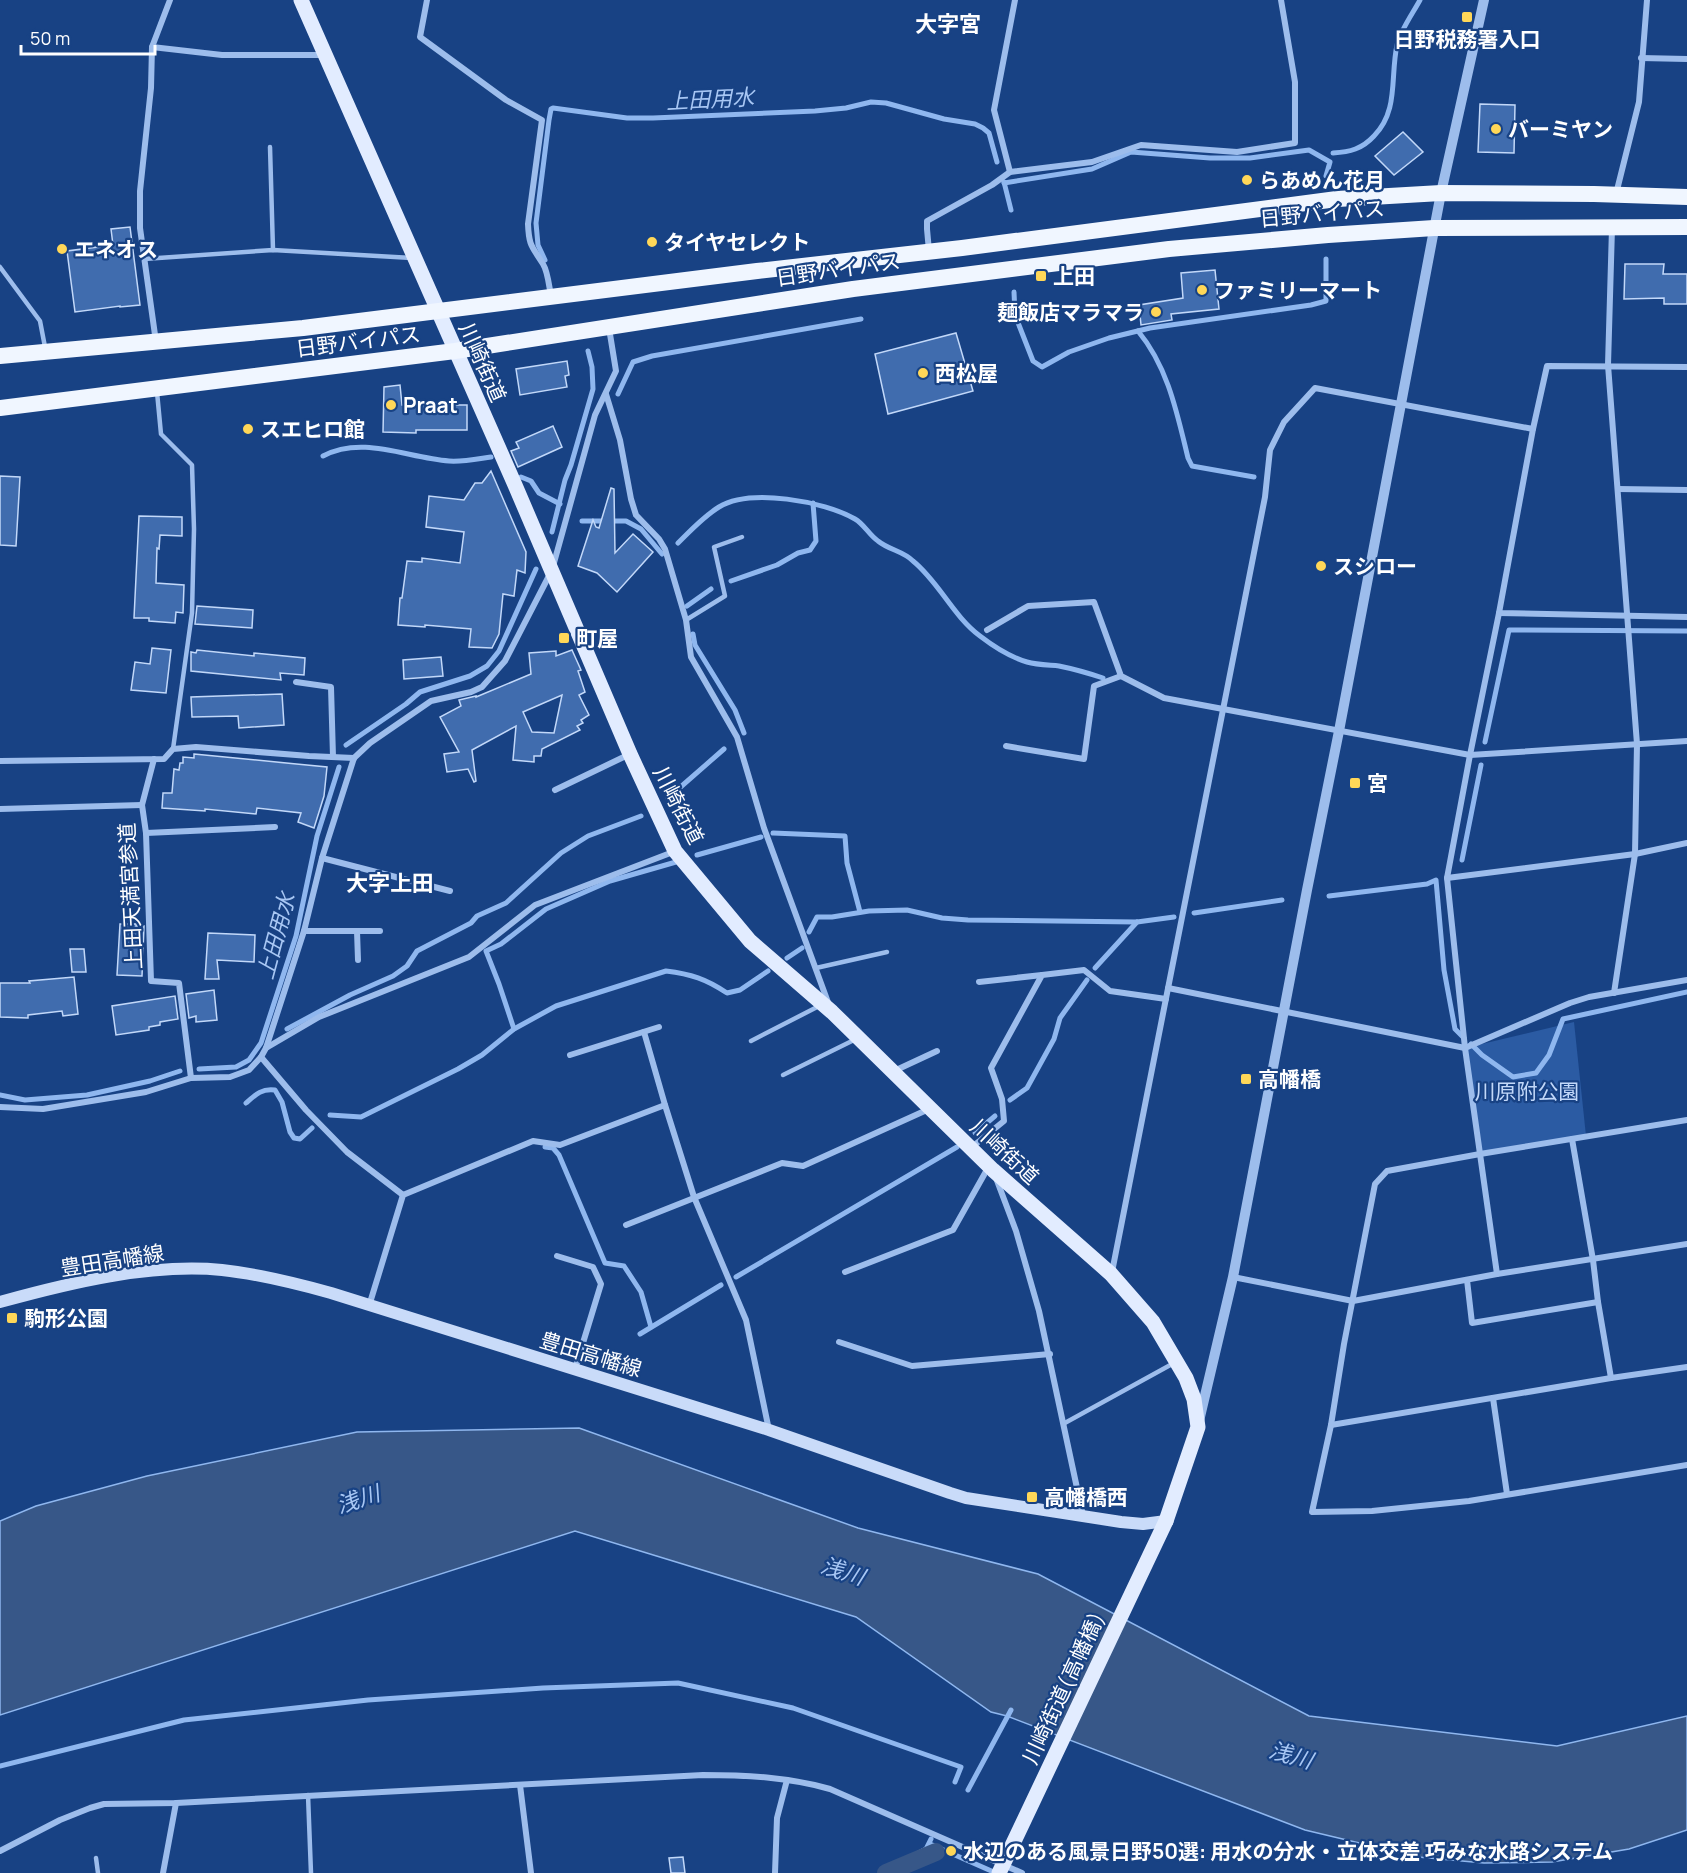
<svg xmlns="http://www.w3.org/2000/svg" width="1687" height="1873" viewBox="0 0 1687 1873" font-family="Manrope,'Noto Sans JP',sans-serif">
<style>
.green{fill:#2b5ba3}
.water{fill:#375788;stroke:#8fb7ef;stroke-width:1.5}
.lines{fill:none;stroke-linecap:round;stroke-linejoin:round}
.stream{stroke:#8fb7ef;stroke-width:5}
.canal{stroke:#375788;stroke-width:18}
.building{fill:#406cae;stroke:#c2d8f9;stroke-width:1.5;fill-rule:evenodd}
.service{stroke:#9dbdec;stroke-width:4.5}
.minor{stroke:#9dbdec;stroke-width:6}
.tertiary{stroke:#9dbdec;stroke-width:10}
.secondary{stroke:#c9dbf9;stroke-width:12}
.primary{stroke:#e2ecff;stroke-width:15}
.trunk{stroke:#f0f6ff;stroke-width:16}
.primary-bridge{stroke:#e2ecff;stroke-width:15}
.poi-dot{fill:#ffd758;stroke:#184284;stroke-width:2}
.labels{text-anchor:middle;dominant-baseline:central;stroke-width:4.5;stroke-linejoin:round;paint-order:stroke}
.poi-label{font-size:21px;font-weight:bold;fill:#fff;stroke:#184284;text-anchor:start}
.street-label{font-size:21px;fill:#fff;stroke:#184284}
.park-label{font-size:21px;fill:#c2d8f9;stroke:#184284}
.neighbourhood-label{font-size:22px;font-weight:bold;fill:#fff;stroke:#184284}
.water-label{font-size:22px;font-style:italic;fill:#a8c7f4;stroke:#184284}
</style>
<rect width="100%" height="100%" fill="#184284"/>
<path class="green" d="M1574,1022L1586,1136L1480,1154L1465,1048Z"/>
<path class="water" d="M579,1428L858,1528L1038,1574L1309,1716L1557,1746L1687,1716V1830L1629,1849L1552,1862L1484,1863L1418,1857L1305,1830L1007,1716L991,1712L856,1617L575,1531L0,1715V1521L36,1506L147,1476L357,1432Z"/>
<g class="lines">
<g class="stream">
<path d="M1333,153C1350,152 1362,149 1374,136C1399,111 1390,77 1397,45C1400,31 1413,13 1420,0"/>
<path d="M1004,182L1011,210"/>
<path d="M1004,183L1092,169L1131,152L1210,158H1250L1309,150L1330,162L1326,176"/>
<path d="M545,260L538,245L536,223L549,120L551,109L553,108L627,118H653L815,111L846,108L871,102L886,103L944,119L975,124L983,128L989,133L997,162"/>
<path d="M1014,292L1015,315L1033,361L1042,367L1069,352L1109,338L1150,328L1311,305L1326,301V259"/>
<path d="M1138,331C1168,367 1177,413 1188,458L1192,466L1254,477"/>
<path d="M618,394L633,362L652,356L861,319"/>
<path d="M323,456C363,435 407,458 449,461C463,462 477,459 491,457"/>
<path d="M521,477L531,481L539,493L560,504"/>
<path d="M582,521H626L641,529L662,554"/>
<path d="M552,532L565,480L571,465L593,389L592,367L588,351"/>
<path d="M678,543C690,531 704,516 719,507C750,488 824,501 855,519C864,524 869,535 878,541C889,550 903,551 913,561C939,582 953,616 980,636C993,646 1010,657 1027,662C1037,665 1049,665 1059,666C1074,669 1088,673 1103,678"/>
<path d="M731,581L777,565L798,553L810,550L816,541L813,503"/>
<path d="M687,606L711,589"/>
<path d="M693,634L695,645L735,710L744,733"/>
<path d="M1485,742L1509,630L1687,631"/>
<path d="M346,745L406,704L420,692L470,676L487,666L499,651L536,569"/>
<path d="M668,798L724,749"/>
<path d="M773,833L845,836L847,863L860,912"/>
<path d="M697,855L761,837"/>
<path d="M1462,860L1481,765"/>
<path d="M1329,896L1427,884L1436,880L1444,970L1455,1029L1464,1038"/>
<path d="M1194,913L1282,900"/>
<path d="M809,932L817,917H832L869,911L907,910L942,918L968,920L1137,922L1174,917"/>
<path d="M787,958L802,948"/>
<path d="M1095,968L1137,922"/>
<path d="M287,1029L350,995L393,976L407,966L417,951L471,923L477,916L506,903L561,853L588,836L641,816"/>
<path d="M514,1029L499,984L486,951L501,944L546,909L610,881L676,862"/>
<path d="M1471,1044L1482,1055L1513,1077L1536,1073L1549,1055L1563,1019L1687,992"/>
<path d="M199,1069L236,1067L249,1060L261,1043L296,936L317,836L339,767"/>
<path d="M0,1095L25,1100L87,1095L150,1081L180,1071"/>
<path d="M1010,1100L1027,1088L1054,1039L1060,1018L1087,980"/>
<path d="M246,1103C255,1095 262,1088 275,1090L282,1102L290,1132L294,1138L300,1139L312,1128"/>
<path d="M330,1115L361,1117L458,1069L482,1055L514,1029L556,1006L666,971C691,974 706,979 727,993L740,990L768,971"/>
<path d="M975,1133L995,1116"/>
<path d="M545,1147L553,1148L559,1155L605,1263L624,1266L641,1292L651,1327"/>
<path d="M736,1277L957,1147"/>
<path d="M640,1334L721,1285"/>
<path d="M0,1766L184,1720L368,1700L543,1688L678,1683L793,1708L961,1767L955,1782"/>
<path d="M968,1790L1011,1710"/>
<path d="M930,1844L996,1873"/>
<path d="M882,1873L926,1849L931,1839"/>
</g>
<path class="canal" d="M886,1873L936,1852"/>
</g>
<g class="building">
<path d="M1480,104L1515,105L1514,153L1478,152Z"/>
<path d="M1403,132L1423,152L1394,175L1375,156Z"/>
<path d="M130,227L140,305L120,307V306L75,312L67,251L113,245L111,229Z"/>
<path d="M1625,264H1664L1663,274H1687V304H1664V298L1624,299Z"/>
<path d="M1215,270L1219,309L1171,314L1172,320L1141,325L1139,305L1183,298L1181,273Z"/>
<path d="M956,333L973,391L888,414L875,354Z"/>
<path d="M567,361L569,375L565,376L567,387L520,395L516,369Z"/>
<path d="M400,385L402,405H467V430H416V433L383,432L384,387Z"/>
<path d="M553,426L562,447L518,467L511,451L519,448L516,442Z"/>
<path d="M491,471L526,552L525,573L517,570L514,596L503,594L499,634L492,648L469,647L471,629L425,625V627L398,625L400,598H402L407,561L422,562V558L460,563L464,532L426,527L429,496L464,500L475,483H482Z"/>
<path d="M0,476L20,477L16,546L0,545Z"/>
<path d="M611,488L614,489L615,553L633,534L653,552L617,592L597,573L578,566L593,520L596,527L599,528Z"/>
<path d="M139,516L182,517V536L160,535L159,549L157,548L156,583L184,585L183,613L176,612L175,623L149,621V618H134Z"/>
<path d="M197,606L253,610L252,628L195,624Z"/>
<path d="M152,648L171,650L166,693L131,690L135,662L150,664Z"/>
<path d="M197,650L254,656V653L305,658L304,675L280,673L281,680L191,671V652L196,653Z"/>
<path d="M572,650L581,670L578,671L585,692L579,695L589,715L581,720L583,723L577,726L580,730L542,749L541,756H534V762L513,760L516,726L472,750L476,781L474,782L468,769L447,772L444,754L459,752L440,717L461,706L459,700L476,696V697L531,674L529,653L556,651V656ZM562,695L554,733L532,732L523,712Z"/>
<path d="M441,657L443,676L404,679L403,660Z"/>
<path d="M282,694L284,725L239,728L238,716L192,717L191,697Z"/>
<path d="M194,754L327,767L324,796L314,828L298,822L301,813L257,808L256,814L205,809V811L162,808L163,793H172L174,769L179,770L180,763H183V757L194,758Z"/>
<path d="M120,924H136V926H144L142,976L117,975Z"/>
<path d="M208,933L255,935L254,962L217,960L219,979H205Z"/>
<path d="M70,949H84L86,972H72Z"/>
<path d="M74,977L78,1014L63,1016L62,1011L28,1015V1018L0,1017V983H30L29,981Z"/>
<path d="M214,990L217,1020L196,1022V1016L189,1018L186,994Z"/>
<path d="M175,996L178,1019L160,1022V1025L149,1027V1030L116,1035L112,1006Z"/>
<path d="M683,1857L685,1873H671L669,1858Z"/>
</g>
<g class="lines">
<g class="service">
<path d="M270,147L273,250"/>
<path d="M144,259L273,250L412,258"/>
<path d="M0,267L40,321L45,347"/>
<path d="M157,392L161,434L192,465L194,529L192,613L173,749"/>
<path d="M686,620L725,596L714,547L742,537"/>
<path d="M816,968L887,952"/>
<path d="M751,1041L821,1005"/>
<path d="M783,1075L856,1039"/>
<path d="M1063,1424L1174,1363"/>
<path d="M308,1795L311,1873"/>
<path d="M96,1858L98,1873"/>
</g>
<g class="minor">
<path d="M427,0L420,37L506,100L542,120L528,224C529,247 532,246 543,264C548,272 549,286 551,296"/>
<path d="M152,47L222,55H325"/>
<path d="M1641,58L1687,59"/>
<path d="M1010,172L994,110L1015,0"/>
<path d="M1616,194L1639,102L1647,0"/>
<path d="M1612,228L1608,365L1637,744L1635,854L1614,993"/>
<path d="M929,251L927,229V221L992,185L1010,172L1092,162L1141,145L1237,152L1295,143V82L1281,0"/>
<path d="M156,342L140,228V191L151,88L152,47L170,0"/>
<path d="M1687,367L1547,366L1533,429L1499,613L1687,617"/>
<path d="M606,394L620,440L631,499L636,515L659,539L665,549L686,620L691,657L737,737L764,828L829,1005"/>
<path d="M1618,489L1687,490"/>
<path d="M987,630L1028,606L1094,602L1121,676L1164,698L1470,755L1687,741"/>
<path d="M296,682L331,687L333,757"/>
<path d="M1006,746L1084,759L1094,686L1121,676"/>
<path d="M154,759L142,805L146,833L151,981L179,983L191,1078"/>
<path d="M0,761L164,759L173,749L196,747L309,756L354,758"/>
<path d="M555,790L630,754"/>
<path d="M0,809L142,805"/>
<path d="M146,833L275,827"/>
<path d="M322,858L450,891"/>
<path d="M1447,878L1635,854L1687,843"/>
<path d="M304,931H380"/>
<path d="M357,931L358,960"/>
<path d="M979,982L1042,975"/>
<path d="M1168,988L1465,1048L1570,1003L1589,997L1687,980"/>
<path d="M644,1032L665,1105"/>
<path d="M266,1048L319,1017L469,957L535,905L673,852"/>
<path d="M570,1055L659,1027"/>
<path d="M261,1057L306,1110L347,1152L403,1195"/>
<path d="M894,1071L937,1051"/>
<path d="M0,1107L43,1109L146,1092L191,1078L230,1077L249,1070L261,1057L266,1048L304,931L322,858L354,758L370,743L431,701L471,692L482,687L505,661L552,570L595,415L616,371L609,328"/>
<path d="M1687,1120L1480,1154L1387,1171L1375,1184L1344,1344L1331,1425L1312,1512L1372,1511L1469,1501L1687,1465"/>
<path d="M1572,1139L1593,1260L1598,1302L1611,1378"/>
<path d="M972,1147L1004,1121L1002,1099L991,1068L1042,975L1084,970L1110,991L1166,999"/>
<path d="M996,1178L1016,1231L1039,1311L1083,1516"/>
<path d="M626,1225L782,1163L803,1166L929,1109"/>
<path d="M557,1256L593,1267L601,1284L575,1369"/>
<path d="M845,1272L953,1230L989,1166"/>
<path d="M1112,1272L1265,497L1270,450L1284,422L1315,388L1533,429"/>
<path d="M1497,1274L1465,1048L1447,878L1470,755L1499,613"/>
<path d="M1233,1277L1353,1301L1497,1274L1687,1244"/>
<path d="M1467,1280L1472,1323L1598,1302"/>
<path d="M369,1306L403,1195L533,1141L560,1145L665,1105L694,1197L746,1320L769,1430"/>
<path d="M839,1342L912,1366L1050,1354"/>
<path d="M1493,1398L1507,1494"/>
<path d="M1331,1425L1611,1378L1687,1367"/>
<path d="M520,1785L531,1873"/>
<path d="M0,1851L60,1820L90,1808L104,1804L176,1803L703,1775C746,1775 788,1777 830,1789L1022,1873"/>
<path d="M163,1873L176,1803"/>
<path d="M775,1873L777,1818L787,1780"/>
</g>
<path class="tertiary" d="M1199,1421L1233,1277L1307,890L1339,731L1441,193L1484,0"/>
<path class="secondary" d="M0,1302C69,1283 150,1263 222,1270C259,1274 295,1283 331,1293L769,1430L950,1493L966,1498L1121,1522L1143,1524L1166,1521"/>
<path class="primary" d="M301,0L515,485L630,754L675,851L750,941L832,1012L993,1170L1111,1274L1153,1322L1186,1378L1194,1399L1198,1427L1166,1521"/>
<g class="trunk">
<path d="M0,356L303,328L757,271L962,248L1337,199L1441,193L1594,194L1687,197"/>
<path d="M0,408L455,351L853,289L1169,249L1328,235L1434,228L1687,227"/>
</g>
<path class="primary-bridge" d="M999,1873L1166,1521"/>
</g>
<g class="poi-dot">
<rect x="1461" y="11" width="12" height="12" rx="3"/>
<circle cx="1496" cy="129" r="6"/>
<circle cx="1247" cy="180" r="6"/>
<circle cx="652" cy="242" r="6"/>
<circle cx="62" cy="249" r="6"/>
<rect x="1035" y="270" width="12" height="12" rx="3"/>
<circle cx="1202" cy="290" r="6"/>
<circle cx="1156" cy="312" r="6"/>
<circle cx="923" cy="373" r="6"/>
<circle cx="391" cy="405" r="6"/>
<circle cx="248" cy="429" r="6"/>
<circle cx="1321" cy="566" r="6"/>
<rect x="558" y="632" width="12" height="12" rx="3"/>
<rect x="1349" y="777" width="12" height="12" rx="3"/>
<rect x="1240" y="1073" width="12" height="12" rx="3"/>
<rect x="6" y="1312" width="12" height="12" rx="3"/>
<rect x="1026" y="1491" width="12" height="12" rx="3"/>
<circle cx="951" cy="1851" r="6"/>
</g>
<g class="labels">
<g class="poi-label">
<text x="1467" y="39" text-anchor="middle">日野税務署入口</text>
<text x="1508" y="129">バーミヤン</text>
<text x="1259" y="180">らあめん花月</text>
<text x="664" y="242">タイヤセレクト</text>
<text x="74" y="249">エネオス</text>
<text x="1053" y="276">上田</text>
<text x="1214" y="290">ファミリーマート</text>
<text x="1144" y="312" text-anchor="end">麺飯店マラマラ</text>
<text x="935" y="373">西松屋</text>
<text x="403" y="405">Praat</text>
<text x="260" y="429">スエヒロ館</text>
<text x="1333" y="566">スシロー</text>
<text x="576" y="638">町屋</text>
<text x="1367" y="783">宮</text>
<text x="1258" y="1079">高幡橋</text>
<text x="24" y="1318">駒形公園</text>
<text x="1044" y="1497">高幡橋西</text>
<text x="963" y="1851">水辺のある風景日野50選: 用水の分水・立体交差 巧みな水路システム</text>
</g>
<g class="street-label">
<text transform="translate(1322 213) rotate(-5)">日野バイパス</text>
<text transform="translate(838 269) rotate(-8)">日野バイパス</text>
<text transform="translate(358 341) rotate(-7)">日野バイパス</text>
<text transform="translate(483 362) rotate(66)">川崎街道</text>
<text transform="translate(679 805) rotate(63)">川崎街道</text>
<text transform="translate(130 896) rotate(-93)">上田天満宮参道</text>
<text transform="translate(1005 1151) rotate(43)">川崎街道</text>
<text transform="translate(112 1260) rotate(-9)">豊田高幡線</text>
<text transform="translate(591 1354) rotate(17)">豊田高幡線</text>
<text transform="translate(1063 1688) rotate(-65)">川崎街道(高幡橋)</text>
</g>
<g class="park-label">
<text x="1527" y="1091">川原附公園</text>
</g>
<g class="neighbourhood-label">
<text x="948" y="24">大字宮</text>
<text x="390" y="883">大字上田</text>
</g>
<g class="water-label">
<text transform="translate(710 99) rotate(-3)">上田用水</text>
<text transform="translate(276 936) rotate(-75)">上田用水</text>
<text transform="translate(358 1499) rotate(-18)">浅川</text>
<text transform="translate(843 1571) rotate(18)">浅川</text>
<text transform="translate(1291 1755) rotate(16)">浅川</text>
</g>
</g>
<path d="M21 45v9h134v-9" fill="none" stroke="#ffffff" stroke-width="3"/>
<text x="30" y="45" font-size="18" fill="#ffffff" stroke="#184284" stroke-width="4.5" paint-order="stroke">50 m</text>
</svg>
